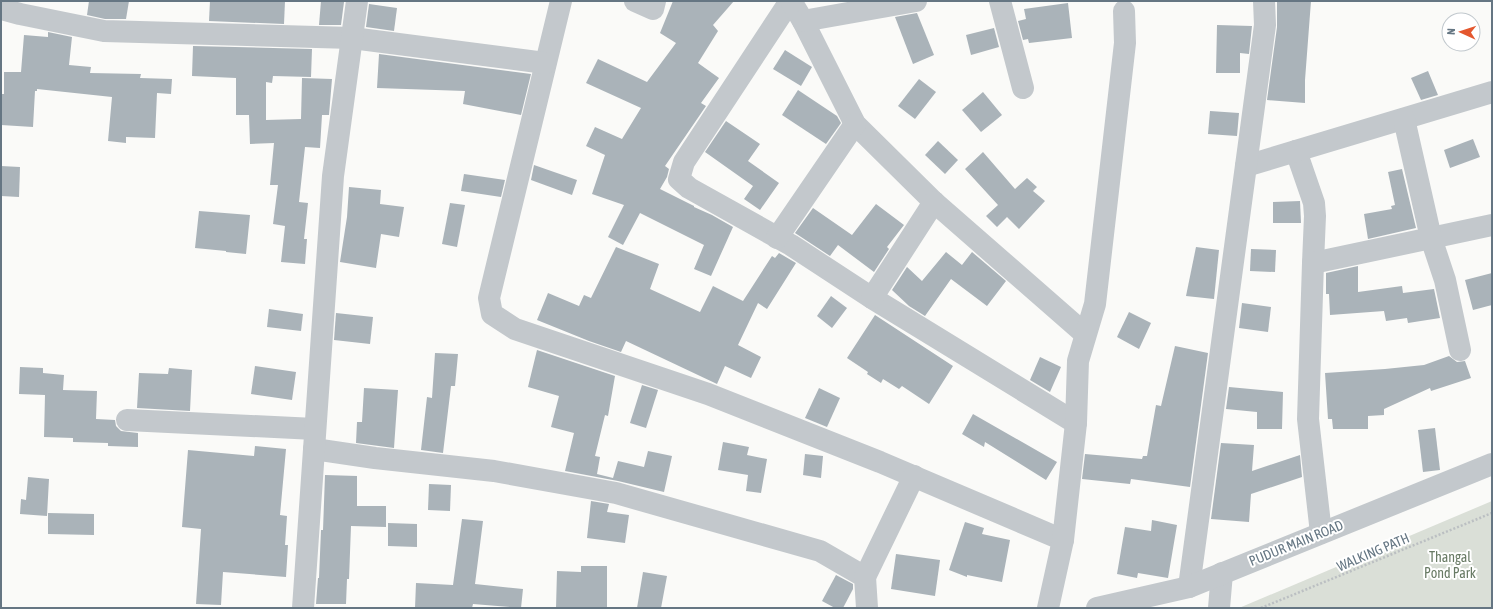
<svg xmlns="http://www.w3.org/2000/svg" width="1493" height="609" viewBox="0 0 1493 609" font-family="'Asap Condensed',sans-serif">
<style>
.green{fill:#dadfd7}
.building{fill:#aab3b9}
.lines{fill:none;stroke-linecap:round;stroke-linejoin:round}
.path{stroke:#bbbfc2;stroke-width:2.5;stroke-dasharray:2 2;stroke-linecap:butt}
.minor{stroke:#c3c8cc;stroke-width:22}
.tertiary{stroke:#c3c8cc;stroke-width:22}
.labels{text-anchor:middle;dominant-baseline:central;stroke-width:4;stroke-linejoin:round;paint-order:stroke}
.street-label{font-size:14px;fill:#657683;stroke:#fff}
.park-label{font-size:14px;fill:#687a64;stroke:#fff}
</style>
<rect width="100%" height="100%" fill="#fafaf8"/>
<path class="green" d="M1492,501V608H1239Z"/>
<g class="building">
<path d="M89,1H129L126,19H105L87,15Z"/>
<path d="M210,1H285L284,24L209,21Z"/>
<path d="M321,1L344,2L341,25H319Z"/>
<path d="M673,1H734L713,25L718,31L698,63L719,78L701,103L706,106L665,166L669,169L667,177L660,189L694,206V207L712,215L733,227L711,276L694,269L704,245L640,213L623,245L608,237L624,205L592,194L605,155L586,146L595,127L622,139L641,108L586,83L598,59L647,82L676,43L660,33Z"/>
<path d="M1277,1H1311L1305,80V103L1267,100L1277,27Z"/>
<path d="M1068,3L1072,38L1029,43L1028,39L1023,40L1018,21L1026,19L1024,9Z"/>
<path d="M369,4L397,8L394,31L366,27Z"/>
<path d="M917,13L934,55L913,64L895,17Z"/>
<path d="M1217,25L1252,26L1249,54L1240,53V73H1216Z"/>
<path d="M994,28L999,47L971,55L966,35Z"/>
<path d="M48,32L72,37L69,65L91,67L90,73L141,74L140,78L172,79L171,94L157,93L155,138L126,137V143L108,141L112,97L37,89V91H35L33,127L1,125V94H4V72H21L24,35L48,37Z"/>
<path d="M193,46L312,49L311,77L273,76L272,83L266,82V120L301,119L302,78L332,79L329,115H322L320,148L305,147L299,202L308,203L304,239H307L305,264L281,262L285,226L273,224L278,185H270L274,143L250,144L249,115H236V78L192,76Z"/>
<path d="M785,50L812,67L801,86L773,69Z"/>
<path d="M379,54L531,74L521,115L463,104L465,91L377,88Z"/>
<path d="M1428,71L1438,95L1421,100L1411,78Z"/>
<path d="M919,79L936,92L915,119L898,106Z"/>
<path d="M798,90L837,116L841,123L826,144L782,115Z"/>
<path d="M983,92L1002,115L981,132L962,110Z"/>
<path d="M1210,111L1239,113L1237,136L1208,134Z"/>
<path d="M726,121L760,144L748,161L779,183L760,210L744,199L753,186L705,152Z"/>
<path d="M1473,139L1480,157L1450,168L1444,150Z"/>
<path d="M938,141L958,160L945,174L925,155Z"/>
<path d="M983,152L1015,189L1027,178L1037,187L1033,191L1045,201L1019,229L1007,217L997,227L986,216L998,205L965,169Z"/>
<path d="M534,165L577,180L572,195L531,180Z"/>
<path d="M1,166L20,167L19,197L1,196Z"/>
<path d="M1402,169L1416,228L1368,239L1364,214L1392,209L1391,206L1395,205L1388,172Z"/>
<path d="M464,174L505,180L501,197L461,191Z"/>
<path d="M349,187L381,190L380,204L404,207L399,237L381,234L376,268L340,262L347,217Z"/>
<path d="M1300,201L1301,223H1273V202Z"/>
<path d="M450,203L465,205L457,247L442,244Z"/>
<path d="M876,204L904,225L887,247L889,249L874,272L838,245L830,256L795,233L813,208L852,235Z"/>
<path d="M199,211L250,215L246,254L226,252V251L195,248Z"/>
<path d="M616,247L659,264L650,289L700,312L713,286L743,301L772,256L775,258L779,253L796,263L767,309L758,303L738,345L761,357L751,378L725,366L717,384L626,341L621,352L589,341L537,320L548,293L579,306L584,295L591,298Z"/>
<path d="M1196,247L1219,250L1214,299L1186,296Z"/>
<path d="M1251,249L1276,250L1275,272L1250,271Z"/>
<path d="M946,252L962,265L972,252L1006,281L987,306L951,279L925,316L909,306L892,290L907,267L922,281Z"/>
<path d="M1358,266V292L1402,286L1403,293L1434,289L1440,318L1408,323L1407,318L1386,321L1384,311L1330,315L1329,294H1326V273Z"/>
<path d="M1492,273V305L1473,310L1465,280Z"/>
<path d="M831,296L847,308L832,328L817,316Z"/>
<path d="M1242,303L1271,307L1268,332L1239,328Z"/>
<path d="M269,309L303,314L301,331L267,327Z"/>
<path d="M1129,312L1151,323L1139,349L1117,337Z"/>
<path d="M336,313L373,317L370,344L334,340Z"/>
<path d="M875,315L953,366L929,404L902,386L899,389L883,379L881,383L867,374L868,372L847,358Z"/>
<path d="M1175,346L1208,353L1190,487L1131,479L1130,484L1082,479L1085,454L1142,459L1143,456H1147L1156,405L1161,406Z"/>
<path d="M537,350L615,376L608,416L605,415L595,456L600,457L597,474L613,478L618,461L644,467L648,451L672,456L664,492L618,481L565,471L574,433L551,427L559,396L528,387Z"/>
<path d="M435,353L458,354L455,386H451L443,453L421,450L427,397L432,398Z"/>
<path d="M1449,356L1457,362L1465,361L1471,378L1431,391L1430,388L1384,409V415L1368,416V429H1333L1332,419H1328L1325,373L1385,369L1424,365Z"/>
<path d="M1040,357L1061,367L1050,392L1030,380Z"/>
<path d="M255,366L296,372L292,400L251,394Z"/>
<path d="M20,367L43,368V373L64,375L63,390L97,391L96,419L115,420L116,426L121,431L138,433V447L108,446V443L73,442V438L44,437L45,395L19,394Z"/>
<path d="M169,368L192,370L190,411L137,408L139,373L168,374Z"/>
<path d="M642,385L658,390L646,428L630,423Z"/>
<path d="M1229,387L1283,392L1282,429H1257V412L1226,409Z"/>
<path d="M364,388L398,390L394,448L356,443L357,422H362Z"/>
<path d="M819,388L840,398L827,427L805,418Z"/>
<path d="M973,414L1057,462L1046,480L985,442L984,447L962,434Z"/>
<path d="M1435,428L1440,470L1423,472L1418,430Z"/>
<path d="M723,442L749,447L747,455L767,459L761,493L746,491L748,475L718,470Z"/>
<path d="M1221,443L1254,445L1252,471L1300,455L1302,477L1251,494L1249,522L1211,519Z"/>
<path d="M255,446L286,449L280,515L287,516L285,545H288L286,577L223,572L221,605L196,604L201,529L182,527L188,450L254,456Z"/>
<path d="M805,454L823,456L821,478L803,475Z"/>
<path d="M325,475L357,476V506H386V527L351,526L349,579H347L346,604H316L318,578H319L321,530H323Z"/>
<path d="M28,477L49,479L47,516L20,514L21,499L26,500Z"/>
<path d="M429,484L451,485L450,511L428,510Z"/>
<path d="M591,501L609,504L607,512L629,515L625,543L587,538Z"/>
<path d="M48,513L94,514V535L48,534Z"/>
<path d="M462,519L483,521L475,584L523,589L521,608L473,604L472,608H415L416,583L453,585Z"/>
<path d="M1152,520L1177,525L1168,578L1138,573L1137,578L1117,574L1125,527L1151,531Z"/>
<path d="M965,522L984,528L982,534L1010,540L1002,582L967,575V577L949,570Z"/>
<path d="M388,523L417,524V547L388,546Z"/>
<path d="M896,554L940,560L935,596L891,589Z"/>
<path d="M581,566H607V608H556L557,571L581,572Z"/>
<path d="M643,572L667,576L661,608H637Z"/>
<path d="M836,575L853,584V589L843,608H835L822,601Z"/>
</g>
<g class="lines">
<path class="path" d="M1261,608L1492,513"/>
<g class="minor">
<path d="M561,1L489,298L492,314L515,329L708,394L880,462L1063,540"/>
<path d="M635,1L653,9L655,1"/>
<path d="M790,1L684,162L679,179L689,188L791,245L872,298L1076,423"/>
<path d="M791,1L803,21L855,124L934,202L1085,334"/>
<path d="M1000,1L1023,88"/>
<path d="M1,9L20,14L104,31L352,38L545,63"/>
<path d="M803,21L916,1"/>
<path d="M1296,151L1314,203L1315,216L1313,263"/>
<path d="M1246,166L1492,92"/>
<path d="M777,238L855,124"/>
<path d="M872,298L934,202"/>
<path d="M1460,350L1445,280L1431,238L1492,225"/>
<path d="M127,420L315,429"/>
<path d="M314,449L375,458L494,471L616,493L820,551L865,577L867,608"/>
<path d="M1321,533L1308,419L1313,263L1431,238L1404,119"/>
<path d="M865,577L914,476"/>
<path d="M303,608L333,176L357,1"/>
<path d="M1048,608L1063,540L1076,423L1078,361L1095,304L1125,43L1124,11"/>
<path d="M1219,608L1222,573"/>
</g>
<g class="tertiary">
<path d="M1189,587L1265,25L1264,1"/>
<path d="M1097,608L1189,587L1492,464"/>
</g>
</g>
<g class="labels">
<g class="street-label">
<text transform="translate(1296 543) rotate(-22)">PUDUR MAIN ROAD</text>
<text transform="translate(1373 552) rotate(-23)">WALKING PATH</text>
</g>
<g class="park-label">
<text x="1450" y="557">Thangal<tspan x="1450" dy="16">Pond Park</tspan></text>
</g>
</g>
<rect width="1493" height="609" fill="none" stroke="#657683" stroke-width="4"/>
<g transform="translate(1461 32) rotate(273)"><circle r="19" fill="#ffffff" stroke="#c1c8cd"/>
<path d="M0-3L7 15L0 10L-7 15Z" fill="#e4572e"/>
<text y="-6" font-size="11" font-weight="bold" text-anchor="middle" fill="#657683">N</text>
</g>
</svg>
